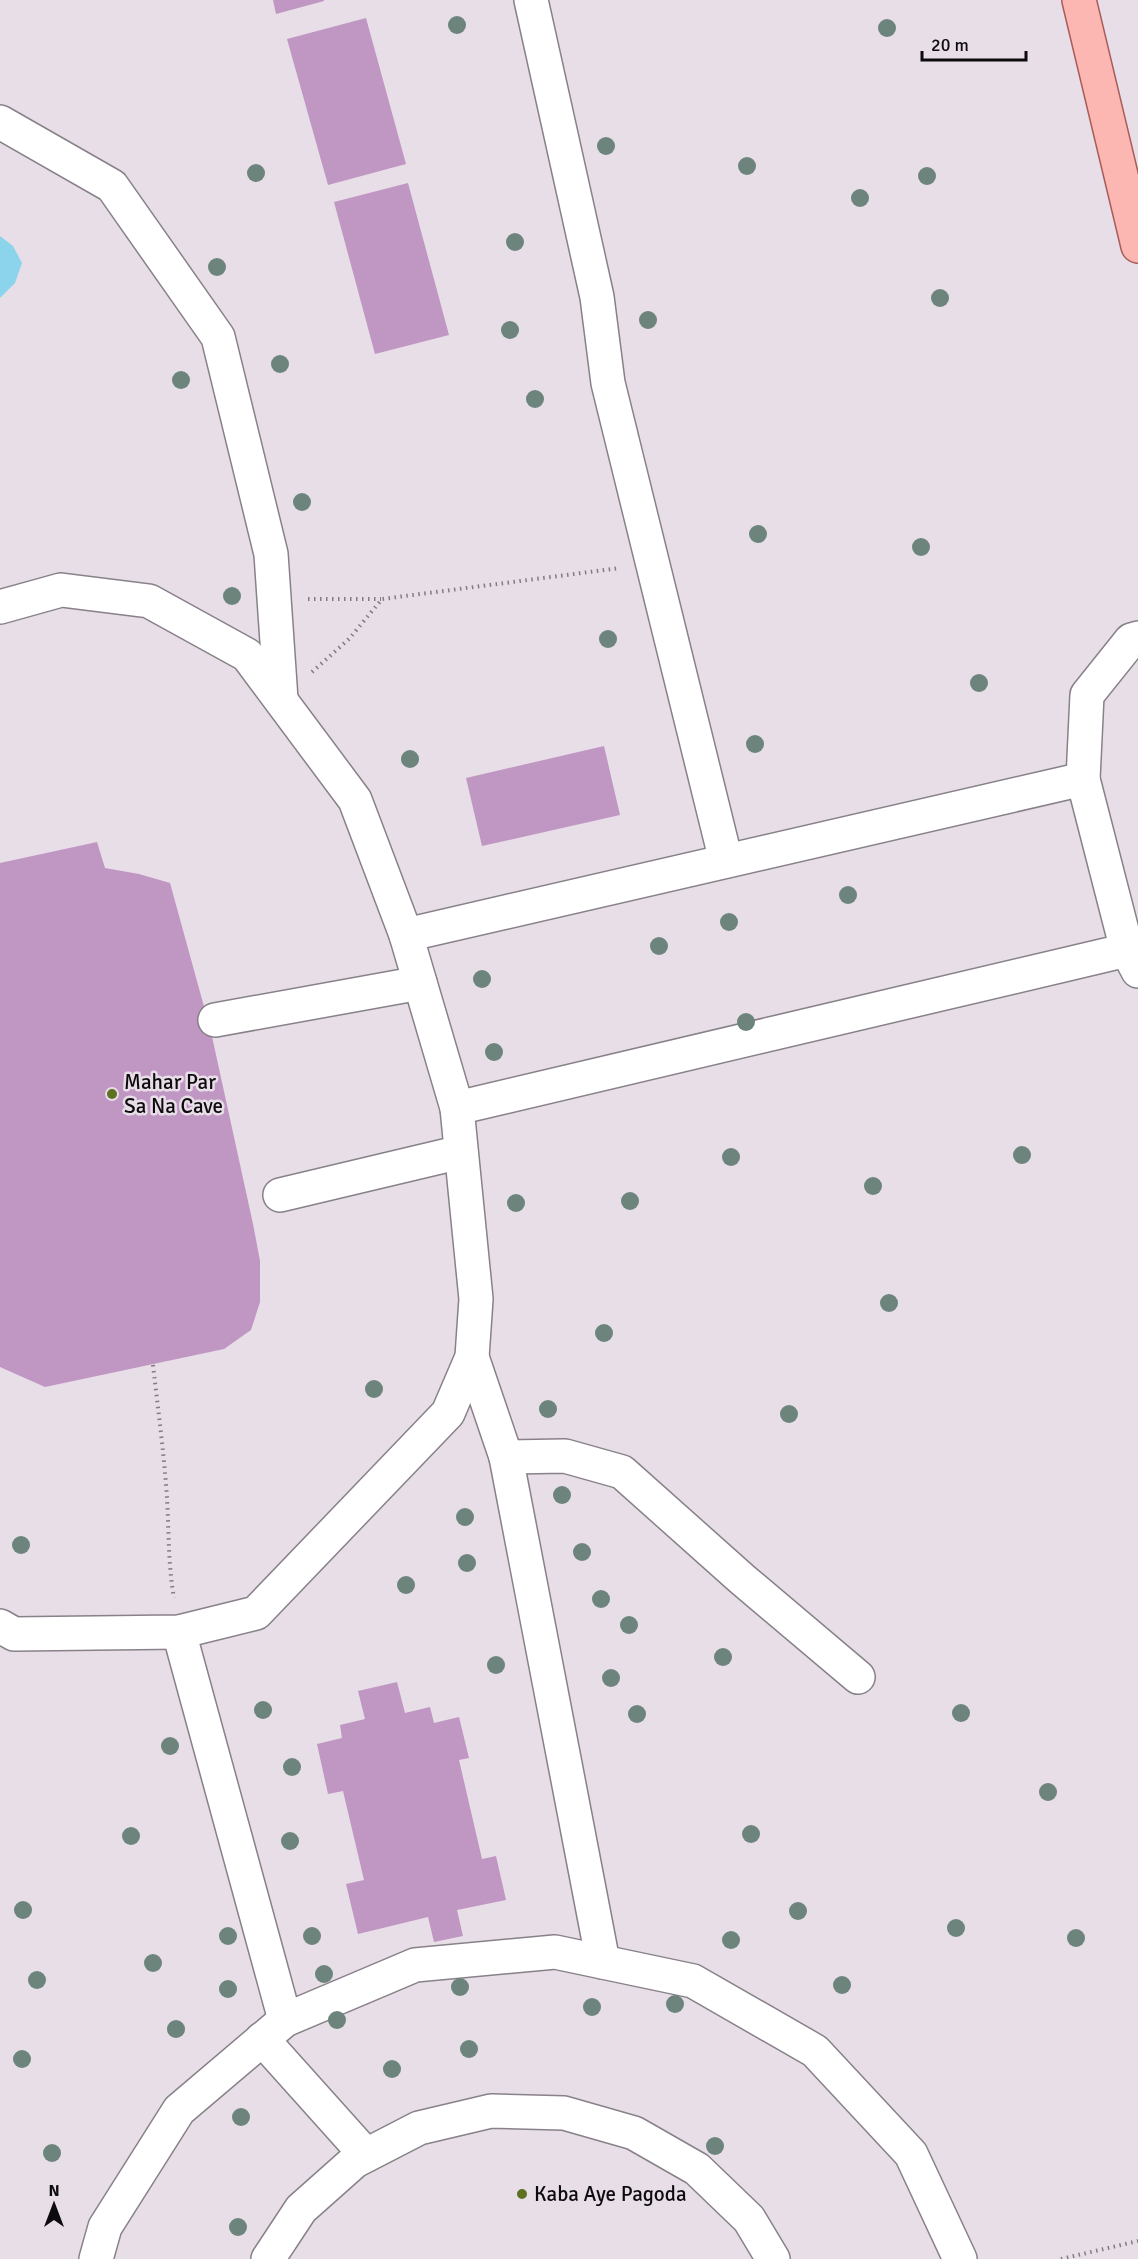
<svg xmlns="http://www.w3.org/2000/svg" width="1138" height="2259" viewBox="0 0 1138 2259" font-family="Signika,sans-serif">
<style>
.water{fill:#8cd4eb}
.building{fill:#c096c3}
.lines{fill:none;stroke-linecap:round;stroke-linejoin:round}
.minor-casing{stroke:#888189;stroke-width:36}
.major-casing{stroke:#a95c59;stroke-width:36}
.path{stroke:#827c82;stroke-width:4;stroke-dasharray:1.5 4.5;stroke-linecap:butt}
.minor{stroke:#fff;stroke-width:33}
.major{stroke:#fdb7b3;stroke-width:33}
.tree{fill:#6d847c}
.poi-dot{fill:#5d7121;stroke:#e7dee7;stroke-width:2}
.labels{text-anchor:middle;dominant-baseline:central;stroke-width:5;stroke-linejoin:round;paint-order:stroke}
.poi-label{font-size:21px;fill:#0e0b0e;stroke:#e7dee7;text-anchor:start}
</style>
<rect width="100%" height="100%" fill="#e7dee7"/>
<path class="water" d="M0,236L13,246L22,263L15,283L0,298Z"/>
<g class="building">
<path d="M273,0H324V1L276,14Z"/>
<path d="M366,18L406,164L328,185L287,39Z"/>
<path d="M408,183L449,335L375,354L334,202Z"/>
<path d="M604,746L620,815L482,846L466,778Z"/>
<path d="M97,842L105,868L139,874L170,883L211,1032L253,1224L260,1261V1302L251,1330L224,1349L45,1387L0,1367V863Z"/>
<path d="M397,1682L405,1713L430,1707L434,1723L459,1717L469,1758L459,1760L482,1859L496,1856L506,1900L457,1910L463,1936L434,1942L428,1917L358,1934L346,1884L364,1880L343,1791L328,1794L317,1744L342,1738L340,1725L365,1719L358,1691Z"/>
</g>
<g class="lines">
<g class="minor-casing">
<g id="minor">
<path d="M531,0L597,297L608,383L726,861"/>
<path d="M0,122L112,186L218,337L271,554L281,700"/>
<path d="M0,607L61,590L149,601L247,655L355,800L406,935L457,1108L476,1299L472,1357L448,1413L256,1613L179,1632L14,1634L0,1626"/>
<path d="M1138,638L1131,640L1087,695L1083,779L1127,950L1138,971"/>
<path d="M406,935L1083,779"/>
<path d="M215,1020L420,983"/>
<path d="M457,1108L1127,950"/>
<path d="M280,1195L461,1152"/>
<path d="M472,1357L506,1457L565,1456L622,1472L742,1579L858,1677"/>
<path d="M506,1457L603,1962"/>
<path d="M179,1632L285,2020"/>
<path d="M262,2039L366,2155"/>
<path d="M96,2259L105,2227L179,2110L285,2020L415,1965L555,1952L693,1981L815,2051L911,2154L960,2259"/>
<path d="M268,2259L301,2209L355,2161L419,2128L491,2111L564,2113L634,2133L697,2169L749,2219L773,2259"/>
</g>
</g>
<g class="major-casing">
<path id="major" d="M1079,0L1138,246"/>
</g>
<g class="path">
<path d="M308,599H381"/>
<path d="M312,672L349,639L382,599L620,568"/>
<path d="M153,1365C158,1409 164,1453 167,1498C169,1531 168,1565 174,1598"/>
<path d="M1061,2259L1138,2241"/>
</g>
<use href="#minor" class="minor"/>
<use href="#major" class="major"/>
</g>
<g class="tree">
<circle cx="457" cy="25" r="9"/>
<circle cx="887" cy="28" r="9"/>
<circle cx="606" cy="146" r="9"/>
<circle cx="747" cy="166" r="9"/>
<circle cx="256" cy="173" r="9"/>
<circle cx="927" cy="176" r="9"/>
<circle cx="860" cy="198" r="9"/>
<circle cx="515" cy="242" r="9"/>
<circle cx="217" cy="267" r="9"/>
<circle cx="940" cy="298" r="9"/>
<circle cx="648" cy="320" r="9"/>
<circle cx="510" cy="330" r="9"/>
<circle cx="280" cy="364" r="9"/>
<circle cx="181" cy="380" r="9"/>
<circle cx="535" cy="399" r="9"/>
<circle cx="302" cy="502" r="9"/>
<circle cx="758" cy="534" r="9"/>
<circle cx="921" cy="547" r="9"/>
<circle cx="232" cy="596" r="9"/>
<circle cx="608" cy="639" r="9"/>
<circle cx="979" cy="683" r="9"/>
<circle cx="755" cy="744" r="9"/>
<circle cx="410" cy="759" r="9"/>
<circle cx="848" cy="895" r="9"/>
<circle cx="729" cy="922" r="9"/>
<circle cx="659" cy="946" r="9"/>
<circle cx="482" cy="979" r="9"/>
<circle cx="746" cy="1022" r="9"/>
<circle cx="494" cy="1052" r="9"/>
<circle cx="1022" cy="1155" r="9"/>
<circle cx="731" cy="1157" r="9"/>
<circle cx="873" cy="1186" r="9"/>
<circle cx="630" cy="1201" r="9"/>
<circle cx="516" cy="1203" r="9"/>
<circle cx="889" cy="1303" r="9"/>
<circle cx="604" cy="1333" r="9"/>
<circle cx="374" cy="1389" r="9"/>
<circle cx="548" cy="1409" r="9"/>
<circle cx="789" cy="1414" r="9"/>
<circle cx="562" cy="1495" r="9"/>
<circle cx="465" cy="1517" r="9"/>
<circle cx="21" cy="1545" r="9"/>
<circle cx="582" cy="1552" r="9"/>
<circle cx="467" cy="1563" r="9"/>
<circle cx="406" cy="1585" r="9"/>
<circle cx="601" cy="1599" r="9"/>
<circle cx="629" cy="1625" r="9"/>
<circle cx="723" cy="1657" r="9"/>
<circle cx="496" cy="1665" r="9"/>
<circle cx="611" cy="1678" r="9"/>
<circle cx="263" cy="1710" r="9"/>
<circle cx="961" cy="1713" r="9"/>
<circle cx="637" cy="1714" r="9"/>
<circle cx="170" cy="1746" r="9"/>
<circle cx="292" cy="1767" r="9"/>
<circle cx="1048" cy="1792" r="9"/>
<circle cx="751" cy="1834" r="9"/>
<circle cx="131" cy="1836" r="9"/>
<circle cx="290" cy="1841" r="9"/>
<circle cx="23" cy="1910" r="9"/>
<circle cx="798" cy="1911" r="9"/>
<circle cx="956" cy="1928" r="9"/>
<circle cx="228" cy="1936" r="9"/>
<circle cx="312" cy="1936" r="9"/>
<circle cx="1076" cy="1938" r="9"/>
<circle cx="731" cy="1940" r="9"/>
<circle cx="153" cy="1963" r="9"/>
<circle cx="324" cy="1974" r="9"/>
<circle cx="37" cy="1980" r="9"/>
<circle cx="842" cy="1985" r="9"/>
<circle cx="460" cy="1987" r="9"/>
<circle cx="228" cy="1989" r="9"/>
<circle cx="675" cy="2004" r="9"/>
<circle cx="592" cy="2007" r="9"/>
<circle cx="337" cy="2020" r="9"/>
<circle cx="176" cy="2029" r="9"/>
<circle cx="469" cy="2049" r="9"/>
<circle cx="22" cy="2059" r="9"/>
<circle cx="392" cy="2069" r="9"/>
<circle cx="241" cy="2117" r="9"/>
<circle cx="715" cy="2146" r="9"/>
<circle cx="52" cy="2153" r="9"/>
<circle cx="238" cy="2227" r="9"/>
</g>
<g class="poi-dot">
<circle cx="112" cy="1094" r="6"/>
<circle cx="522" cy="2194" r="6"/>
</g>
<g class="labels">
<g class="poi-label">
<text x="124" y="1082">Mahar Par<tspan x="124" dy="24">Sa Na Cave</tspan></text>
<text x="534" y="2194">Kaba Aye Pagoda</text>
</g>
</g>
<g transform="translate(54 2205)" stroke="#e7dee7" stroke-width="4.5" paint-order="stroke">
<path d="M0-4.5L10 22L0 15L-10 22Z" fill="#0e0b0e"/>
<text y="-9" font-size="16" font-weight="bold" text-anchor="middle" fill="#0e0b0e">N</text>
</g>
<path d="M922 51v9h104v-9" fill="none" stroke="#0e0b0e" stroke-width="3"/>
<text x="931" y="51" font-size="18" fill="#0e0b0e" stroke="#e7dee7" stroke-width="4.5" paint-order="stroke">20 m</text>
</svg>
